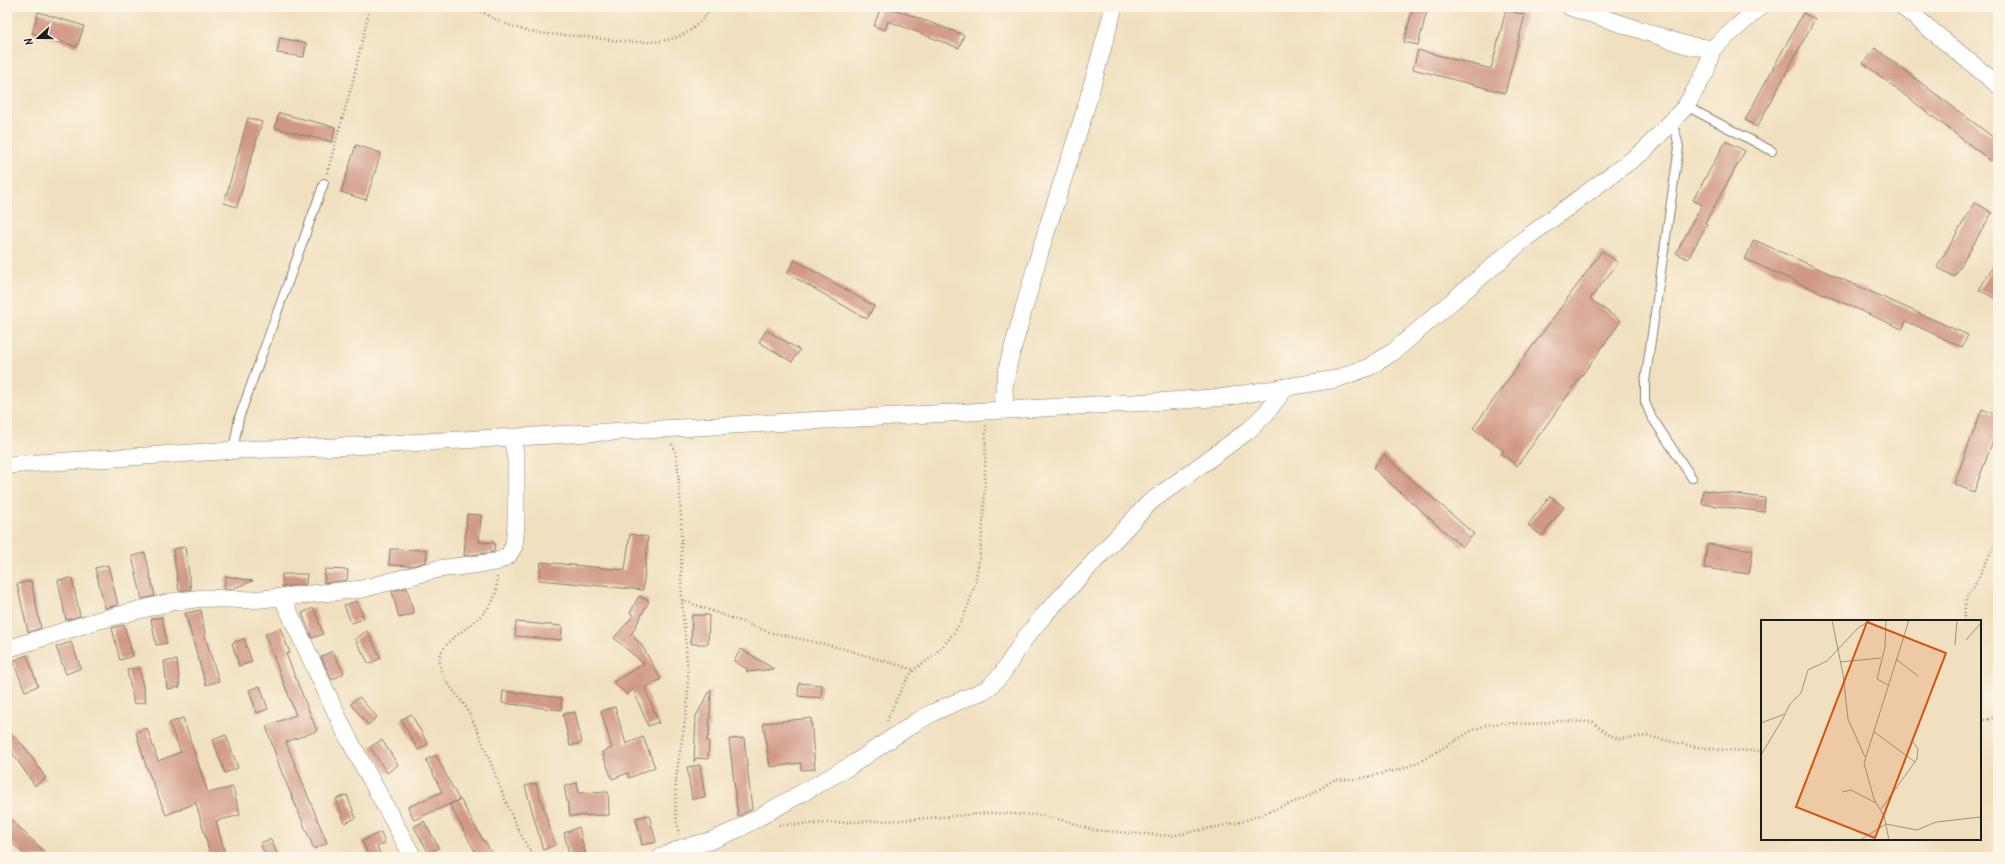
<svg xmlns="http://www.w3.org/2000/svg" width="2005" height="864" viewBox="0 0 2005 864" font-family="Kalam,sans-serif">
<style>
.building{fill:#d19887}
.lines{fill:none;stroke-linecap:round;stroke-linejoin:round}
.lane-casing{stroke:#867e6e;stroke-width:10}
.street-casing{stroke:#867e6e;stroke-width:18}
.path{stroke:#867e6e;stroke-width:2.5;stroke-dasharray:1 3;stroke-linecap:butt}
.lane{stroke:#fff;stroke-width:8}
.street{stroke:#fff;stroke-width:17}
.inset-road{fill:none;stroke:#9c927e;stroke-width:1}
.view{fill:#d4530e;fill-opacity:0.15;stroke:#d4530e;stroke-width:2}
.inset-edge{fill:none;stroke:#1c1c1c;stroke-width:2}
</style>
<rect width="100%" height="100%" fill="#fcf5e5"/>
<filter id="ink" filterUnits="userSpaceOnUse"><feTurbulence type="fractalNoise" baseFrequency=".025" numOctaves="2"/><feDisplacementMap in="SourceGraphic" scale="8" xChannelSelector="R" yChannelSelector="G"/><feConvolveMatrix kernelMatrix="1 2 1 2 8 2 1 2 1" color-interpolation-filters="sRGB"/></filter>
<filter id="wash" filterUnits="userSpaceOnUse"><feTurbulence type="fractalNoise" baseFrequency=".012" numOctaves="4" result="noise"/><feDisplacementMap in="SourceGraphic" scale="16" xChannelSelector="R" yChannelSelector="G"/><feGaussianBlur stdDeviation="0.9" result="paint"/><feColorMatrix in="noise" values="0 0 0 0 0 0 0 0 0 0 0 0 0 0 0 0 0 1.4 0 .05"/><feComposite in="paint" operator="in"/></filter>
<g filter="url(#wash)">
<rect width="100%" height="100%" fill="#f1e0c0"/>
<g id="blocks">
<g class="building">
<path d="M881,7H888L964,35L959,48L888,21L885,30L874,26Z"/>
<path d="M1413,7H1428L1418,45L1404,42Z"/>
<path d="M1506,10L1525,15L1505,93L1413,69L1418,50L1491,69Z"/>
<path d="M38,12L84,26L77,47L32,33Z"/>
<path d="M1803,13L1815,19L1757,127L1745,120Z"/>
<path d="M280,38L306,43L304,57L277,53Z"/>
<path d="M1875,48L1998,141V152L1991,161L1863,63Z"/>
<path d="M279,113L335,127L332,142L275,128Z"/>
<path d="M248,118L262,122L237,207L224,203Z"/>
<path d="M1726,141L1745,151L1705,223L1707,224L1688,259L1676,253L1702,205L1693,200Z"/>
<path d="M356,145L381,153L366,200L341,192Z"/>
<path d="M1975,202L1992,213L1954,277L1937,267Z"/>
<path d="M1754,240L1968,335L1962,347L1906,321L1902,329L1745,259Z"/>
<path d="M1602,251L1618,263L1590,299L1621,321L1517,466L1501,454L1504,451L1473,428Z"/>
<path d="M1998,258V300L1979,290Z"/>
<path d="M795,260L874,306L867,319L787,273Z"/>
<path d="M766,330L800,350L792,362L759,342Z"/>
<path d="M1982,409L1998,416V427L1974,492L1954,484Z"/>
<path d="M1384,455L1474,534L1462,547L1373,468Z"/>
<path d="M1703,490L1765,498L1764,512L1702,504Z"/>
<path d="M1550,496L1564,507L1542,536L1528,525Z"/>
<path d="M467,514L481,515L479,542L495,543L494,552L464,556Z"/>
<path d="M630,534L648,537L643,590L539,580L541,562L625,570Z"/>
<path d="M1707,544L1753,550L1749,574L1704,568Z"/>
<path d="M185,547L191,589L179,591L173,549Z"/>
<path d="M390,549L427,550L426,562L411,566L389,565Z"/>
<path d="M145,553L155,596L142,599L132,556Z"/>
<path d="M108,565L118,605L105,608L95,568Z"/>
<path d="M325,569L348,570L347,580L324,583Z"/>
<path d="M282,574H307L306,584L282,587Z"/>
<path d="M226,576L253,581L231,589H224Z"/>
<path d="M72,578L80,616L66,620L58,580Z"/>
<path d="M31,581L41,628L28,632L17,584Z"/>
<path d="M407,588L414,614L399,618L392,591Z"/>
<path d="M639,596L649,601L631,635L641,644L661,679L645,688L659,724L658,722L648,726L633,689L627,695L613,682L644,664L614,638L634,615L630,613Z"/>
<path d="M357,601L364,619L351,623L344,605Z"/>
<path d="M314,608L323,634L312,638L302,613Z"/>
<path d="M201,610L206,640L219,681L206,685L185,613Z"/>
<path d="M692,615H709L708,644H691Z"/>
<path d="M162,617L167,643L156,645L151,619Z"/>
<path d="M516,622L562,626L561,640L515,636Z"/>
<path d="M124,625L133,656L120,660L112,628Z"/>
<path d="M280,628L290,653L286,654L317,731L286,742L327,843L314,849L280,768L266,726L296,715L265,634Z"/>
<path d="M367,631L381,658L369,664L355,639Z"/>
<path d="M244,639L252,662L239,666L232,643Z"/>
<path d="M71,642L81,668L66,674L56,647Z"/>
<path d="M741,649L774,669L747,672V669L734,661Z"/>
<path d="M332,651L344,673L332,680L321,657Z"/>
<path d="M27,655L38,686L25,691L13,661Z"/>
<path d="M177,660L180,687L167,689L164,661Z"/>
<path d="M139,667L146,702L134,704L127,670Z"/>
<path d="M799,683L822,685L821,698L798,696Z"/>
<path d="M260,686L268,709L257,713L249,690Z"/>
<path d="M711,689L709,735L706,741H709L708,759L696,758L694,762L696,716Z"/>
<path d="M503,691L562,698L561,710L502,703Z"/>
<path d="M359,697L377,717L368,725L351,704Z"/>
<path d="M615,707L626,744L643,737L655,767L629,778L628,773L612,779L602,752L612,748L601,711Z"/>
<path d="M575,712L582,743L570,746L563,714Z"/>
<path d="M411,714L428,744L418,750L401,720Z"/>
<path d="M183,718L208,793L233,787L240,815L216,821L226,857H211L196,803L166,815L146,766L136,732L147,728L158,761L181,752L169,723Z"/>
<path d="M811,718L815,769L801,770V763L770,767L763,723Z"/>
<path d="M7,730L23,745L46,778L35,786L7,745Z"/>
<path d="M226,735L238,768L225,773L213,740Z"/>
<path d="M744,738L752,809L738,817L729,739Z"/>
<path d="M382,740L398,765L387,773L370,747Z"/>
<path d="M436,755L459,800L414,820L408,807L442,792L426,760Z"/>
<path d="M700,765L705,797L692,799L687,767Z"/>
<path d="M536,783L555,845L543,850L525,786Z"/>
<path d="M577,783L579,793L608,792L609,815L570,816L564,786Z"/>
<path d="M347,795L356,818L345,823L336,799Z"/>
<path d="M460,799L484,842L485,841L494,857H478L450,805Z"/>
<path d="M649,815L656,842L642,845L636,818Z"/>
<path d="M7,816L50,857H27L7,838Z"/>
<path d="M424,821L439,848L429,853L414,827Z"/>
<path d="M579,827L586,857H570L564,833Z"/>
<path d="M381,832L385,843L377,847L382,857H369L362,841Z"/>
<path d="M271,839L278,857H266L260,843Z"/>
</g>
</g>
</g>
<g filter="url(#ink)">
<use href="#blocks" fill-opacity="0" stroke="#867e6e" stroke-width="1"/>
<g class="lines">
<g class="lane-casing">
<g id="lane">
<path d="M1686,106L1772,151"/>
<path d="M1673,121L1679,147L1645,382V402L1651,416L1692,478"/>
<path d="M237,450L235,440L239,418L324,183"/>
</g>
</g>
<g class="street-casing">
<g id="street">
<path d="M1570,7L1686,45L1712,49"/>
<path d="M1903,7L1998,85"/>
<path d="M1005,410L1004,388L1008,365L1042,245L1084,114L1114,7"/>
<path d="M7,465L237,450L334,447L1169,401L1226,397L1336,379L1369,367L1393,352L1526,238L1645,150L1686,106L1706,71L1712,49L1760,7"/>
<path d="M282,597L345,732L413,857"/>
<path d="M7,649L96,621L171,602L204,598L251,600L362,589L438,569L496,562L508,556L514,546L516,524V459L512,437"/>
<path d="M661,857L682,848L710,841L738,829L850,766L916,722L934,712L987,689L1002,674L1025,638L1045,614L1150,502L1249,430L1266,413L1286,387"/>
</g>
</g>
<g class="path">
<path d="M474,7C492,19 517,30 539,33C552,35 565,35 578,36C609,39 656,49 684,34C696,29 704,16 713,7"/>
<path d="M327,173L353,81L370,7"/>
<path d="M672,444C678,457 678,470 679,485C683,523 680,561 682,600C684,635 690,669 687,705C682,752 669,785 679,834"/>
<path d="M497,577C497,583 497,592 494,598C489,612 465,629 453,638C449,642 442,649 440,655C436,677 459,694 468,711C492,757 506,815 534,857"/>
<path d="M682,600L769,632L837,647L915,670"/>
<path d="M1964,621L1965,604L1967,595L1973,589L1998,538"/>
<path d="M887,721C894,705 902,684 914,670C918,666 924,663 929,659C941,649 952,637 960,623C988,573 984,482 986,425"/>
<path d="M1980,721L1998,717"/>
<path d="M779,825L902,820L991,813L1039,815L1067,821L1092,830L1171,836L1241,822L1305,798L1334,780L1358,779L1402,769L1425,759L1471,731L1486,725L1502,723L1534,724L1558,721L1593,722L1607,734L1619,739L1647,736L1696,747L1724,750L1762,751"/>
</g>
<use href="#lane" class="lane"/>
<use href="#street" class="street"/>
</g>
</g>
<g transform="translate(1761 620)">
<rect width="220" height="220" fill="#f1e0c0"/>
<path class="inset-road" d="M71,0L82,54L87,99L104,137M125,0L124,27L116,59L127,65M205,20L220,3M194,25L196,0M135,39L157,56M79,42L120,38M0,103L24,94L29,84L40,73L47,50L66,41L97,8L110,0M112,111L154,142M0,135L24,95M81,172L90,170L115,183M120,189L156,139L157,129L152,122M99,220L125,204L156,210L175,202L220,197M128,220L123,196L113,179L103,143L148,0"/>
<path class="view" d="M106,2L185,33L114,218L35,187Z"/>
<rect width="220" height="220" class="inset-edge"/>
</g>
<rect width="2005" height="864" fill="none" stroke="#fcf5e5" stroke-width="24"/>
<g transform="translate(38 38) rotate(249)" stroke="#fcf5e5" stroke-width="3" paint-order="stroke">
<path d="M0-3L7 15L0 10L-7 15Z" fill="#1c1c1c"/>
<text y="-6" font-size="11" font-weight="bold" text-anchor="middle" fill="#1c1c1c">N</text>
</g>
</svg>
